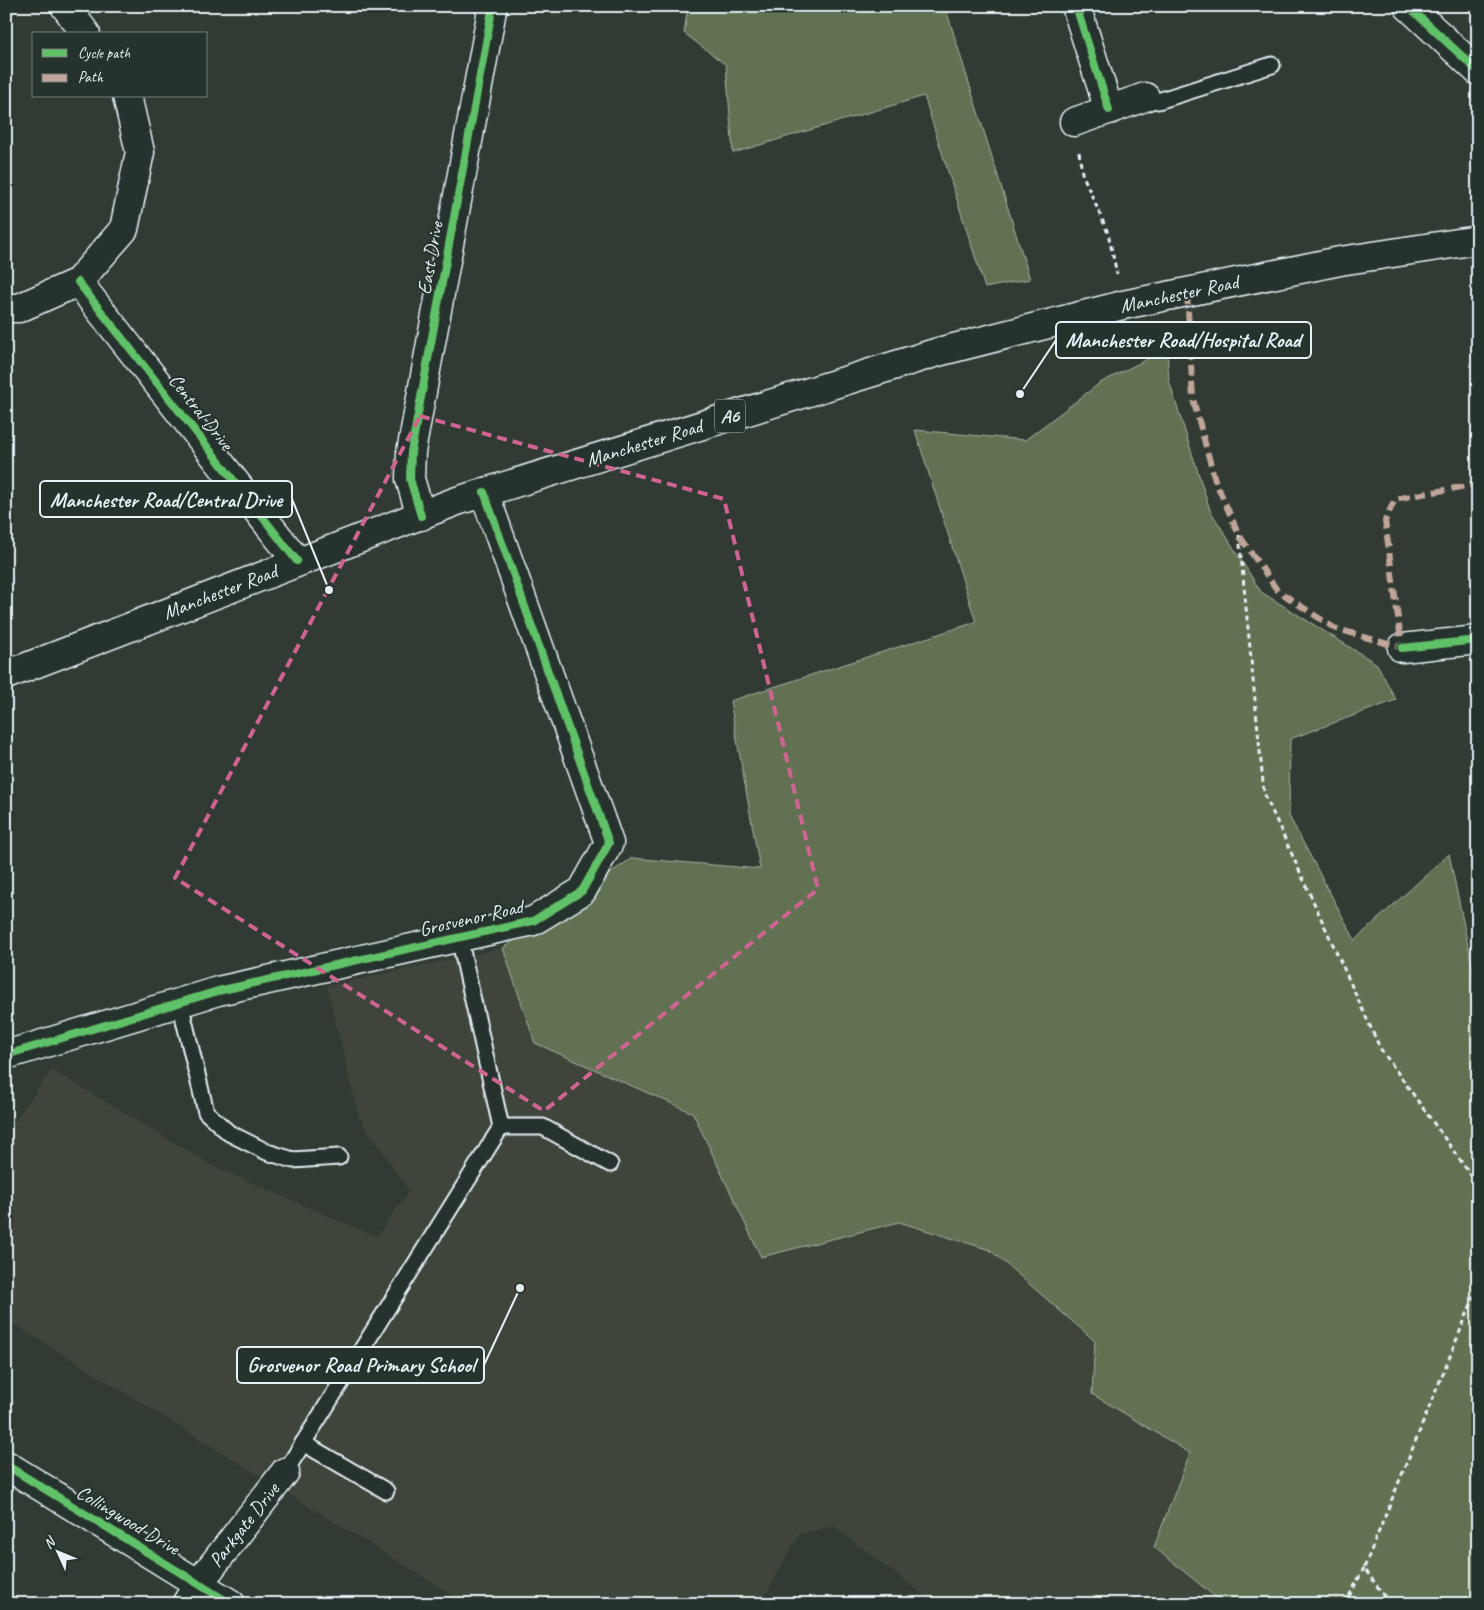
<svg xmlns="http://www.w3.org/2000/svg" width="1484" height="1610" viewBox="0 0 1484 1610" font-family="Caveat,sans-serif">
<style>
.built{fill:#41453a}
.green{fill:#647152;stroke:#a6b1a5}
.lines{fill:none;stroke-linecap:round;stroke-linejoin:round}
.lane-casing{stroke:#e8f1f8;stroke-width:19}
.street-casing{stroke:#e8f1f8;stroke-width:31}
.primary-casing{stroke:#e8f1f8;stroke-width:31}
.path{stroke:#e8f1f8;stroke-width:3;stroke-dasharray:5 4;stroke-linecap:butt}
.lane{stroke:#26332d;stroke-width:15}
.street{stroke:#26332d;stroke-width:28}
.primary{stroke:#26332d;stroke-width:28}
.quiet{stroke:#c0a59a;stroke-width:6;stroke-dasharray:12 6;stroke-linecap:butt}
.cycleway-casing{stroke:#26332d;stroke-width:11}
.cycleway{stroke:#61c268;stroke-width:8}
.marked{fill:none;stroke:#cf6492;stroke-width:4;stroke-dasharray:10 6;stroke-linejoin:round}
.labels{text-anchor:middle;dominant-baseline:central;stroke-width:4;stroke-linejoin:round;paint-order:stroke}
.shield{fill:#26332d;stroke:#aeb8bb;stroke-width:1}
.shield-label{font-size:19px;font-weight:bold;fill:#e8f1f8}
.street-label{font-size:20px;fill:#e8f1f8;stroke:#26332d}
.leader{fill:none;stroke:#e8f1f8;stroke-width:2}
.callout-dot{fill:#e8f1f8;stroke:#26332d;stroke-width:2}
.callout{fill:#26332d;stroke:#e8f1f8;stroke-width:2}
.callout-label{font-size:21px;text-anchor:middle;font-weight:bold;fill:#e8f1f8}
</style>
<rect width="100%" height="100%" fill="#323b33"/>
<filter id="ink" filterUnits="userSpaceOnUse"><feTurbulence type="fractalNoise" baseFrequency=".02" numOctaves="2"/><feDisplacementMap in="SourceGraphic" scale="10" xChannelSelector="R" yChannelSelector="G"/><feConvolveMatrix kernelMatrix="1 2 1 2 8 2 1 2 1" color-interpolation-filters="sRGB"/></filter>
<g filter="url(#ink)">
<path class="built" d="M503,948L535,1043L693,1113L761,1256L899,1222L990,1250L1095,1341L1092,1394L1190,1453L1154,1547L1224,1604H935L834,1526L799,1534L761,1604H467L6,1319V1133L52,1070L215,1167L377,1237L409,1191L359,1117L327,986Z"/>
<g class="green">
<path d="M688,6H945L1030,279L985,288L924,96L733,153L726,65L684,33Z"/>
<path d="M1167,349L1169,381L1210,510L1261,592L1377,664L1396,700L1290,739L1289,816L1355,940L1449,854L1478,993V1604H1224L1154,1547L1190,1453L1092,1394L1095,1341L990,1250L899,1222L761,1257L693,1113L535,1043L503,948L632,858L760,869L730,701L976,622L915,430L1025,440L1100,383Z"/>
</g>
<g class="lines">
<g class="lane-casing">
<g id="lane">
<path d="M1145,97L1158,101L1272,65"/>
<path d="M180,1003L206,1112L229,1133L267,1152L293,1160L339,1157"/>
<path d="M501,1127H543L610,1164"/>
<path d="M303,1443L386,1491"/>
<path d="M285,1472L501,1127L459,937"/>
</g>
</g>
<g class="street-casing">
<g id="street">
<path d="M65,6L86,34"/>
<path d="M1076,6L1109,110"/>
<path d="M1408,6L1478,71"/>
<path d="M1074,122L1145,97"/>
<path d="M78,282L297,561"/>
<path d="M6,308H19L78,282L124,229L140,152L127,96"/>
<path d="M421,516L410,479L411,452L492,10L489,6"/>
<path d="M1402,648L1478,640"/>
<path d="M6,1055L218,991L533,921L582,891L609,843L484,492"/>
<path d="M6,1465L231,1604"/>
<path d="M186,1604L199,1583L285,1472"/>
</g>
</g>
<g class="primary-casing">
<path id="primary" d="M6,675L457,501L938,352L1123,305L1340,261L1478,240"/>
</g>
<g class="path">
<path d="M1079,152L1082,173L1108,233L1117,274"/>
<path d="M1239,535L1264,793L1380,1048L1478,1185"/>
<path d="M1345,1604L1364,1568"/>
<path d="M1390,1604L1364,1568L1478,1287"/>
</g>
<use href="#lane" class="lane"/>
<use href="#street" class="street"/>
<use href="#primary" class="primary"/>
<path class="quiet" d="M1187,293L1193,399L1215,480L1239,535L1277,590L1334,628L1402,648L1385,521L1395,499L1478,484"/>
<g class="cycleway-casing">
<g id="cycleway">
<path d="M1076,6L1109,110"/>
<path d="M1408,6L1478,71"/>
<path d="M78,282L297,561"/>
<path d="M421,516L410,479L411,452L492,10L489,6"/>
<path d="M1402,648L1478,640"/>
<path d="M6,1055L218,991L533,921L582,891L609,843L484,492"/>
<path d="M6,1465L231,1604"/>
</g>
</g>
<use href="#cycleway" class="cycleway"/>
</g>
</g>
<path class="marked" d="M420,416L724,499L818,889L544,1111L175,878Z"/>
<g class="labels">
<rect class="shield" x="715" y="399.5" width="30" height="33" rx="4"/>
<g class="shield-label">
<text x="730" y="416">A6</text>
</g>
<g class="street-label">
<text transform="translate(430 258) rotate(-80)">East Drive</text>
<text transform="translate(1179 294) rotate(-12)">Manchester Road</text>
<text transform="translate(201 412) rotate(52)">Central Drive</text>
<text transform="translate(644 443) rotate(-17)">Manchester Road</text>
<text transform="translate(220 592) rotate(-21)">Manchester Road</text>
<text transform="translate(471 918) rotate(-13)">Grosvenor Road</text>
<text transform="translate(128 1520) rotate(31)">Collingwood Drive</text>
<text transform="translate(244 1525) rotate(-52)">Parkgate Drive</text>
</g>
</g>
<path class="leader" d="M1020 394L1056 340M329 590L292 499M520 1288L484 1365"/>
<g class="callout-dot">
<circle cx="1020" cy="394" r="5"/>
<circle cx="329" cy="590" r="5"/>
<circle cx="520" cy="1288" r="5"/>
</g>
<g class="callout">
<rect x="1056" y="322" width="255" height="36" rx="5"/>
<rect x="40" y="481" width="252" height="36" rx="5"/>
<rect x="237" y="1347" width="247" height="36" rx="5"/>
</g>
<g class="callout-label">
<text x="1183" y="347">Manchester Road/Hospital Road</text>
<text x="166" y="507">Manchester Road/Central Drive</text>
<text x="361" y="1372">Grosvenor Road Primary School</text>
</g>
<rect width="1484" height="1610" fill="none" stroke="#26332d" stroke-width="25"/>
<rect x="12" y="12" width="1459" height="1585" fill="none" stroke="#e8f1f8" stroke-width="2" filter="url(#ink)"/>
<rect x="32" y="32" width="175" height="65" fill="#26332d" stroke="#747f7e"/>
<rect x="42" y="49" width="25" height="8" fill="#61c268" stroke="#747f7e"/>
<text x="78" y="58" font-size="15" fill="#e8f1f8">Cycle path</text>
<rect x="42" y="74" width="25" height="8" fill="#c0a59a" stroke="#747f7e"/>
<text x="78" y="82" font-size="15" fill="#e8f1f8">Path</text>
<g transform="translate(58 1552) rotate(314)" stroke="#26332d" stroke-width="4" paint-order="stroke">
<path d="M0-4L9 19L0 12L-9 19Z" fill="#e8f1f8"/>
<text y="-8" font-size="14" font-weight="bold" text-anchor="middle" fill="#e8f1f8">N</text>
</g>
</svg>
